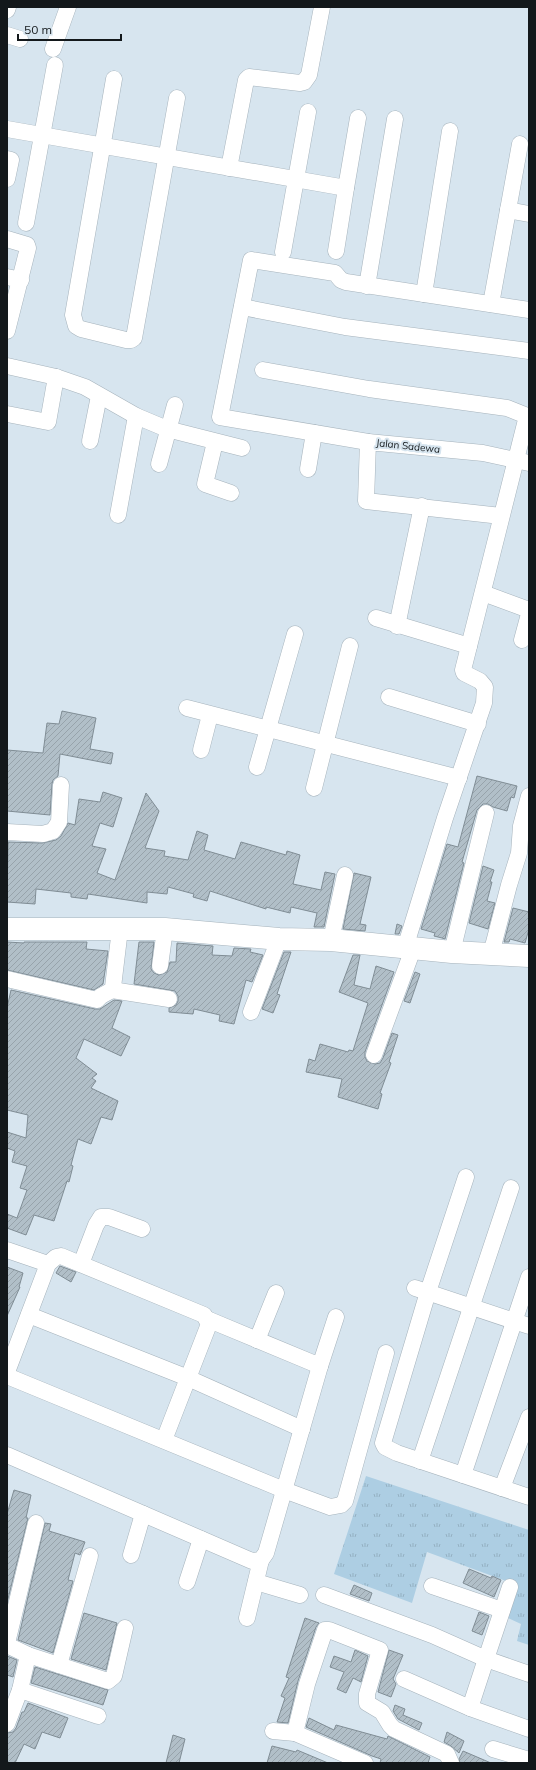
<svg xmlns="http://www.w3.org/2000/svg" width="536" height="1770" viewBox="0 0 536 1770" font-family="Mulish,sans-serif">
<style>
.grass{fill:url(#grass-tufts)}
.building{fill:url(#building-hatch);stroke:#808d95}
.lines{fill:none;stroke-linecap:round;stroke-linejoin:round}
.street-casing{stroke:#a6b3bc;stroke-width:17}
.secondary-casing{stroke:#a6b3bc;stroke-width:23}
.street{stroke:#fff;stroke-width:16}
.secondary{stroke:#fff;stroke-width:22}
.labels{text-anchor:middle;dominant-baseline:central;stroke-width:4;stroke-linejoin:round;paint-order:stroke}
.street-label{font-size:10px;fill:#13181b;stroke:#d7e5ef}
</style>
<defs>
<pattern id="grass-tufts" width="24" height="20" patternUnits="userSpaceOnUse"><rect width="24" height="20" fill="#adcee3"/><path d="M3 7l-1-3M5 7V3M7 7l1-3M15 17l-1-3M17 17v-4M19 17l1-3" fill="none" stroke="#94b0c2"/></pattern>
<pattern id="building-hatch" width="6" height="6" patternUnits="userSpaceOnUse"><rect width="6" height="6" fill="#b1bfc8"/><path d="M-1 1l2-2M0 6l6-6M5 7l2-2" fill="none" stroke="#97a3ab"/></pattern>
</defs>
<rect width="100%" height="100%" fill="#d7e5ef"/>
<path class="grass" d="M366,1476L529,1530V1645L517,1641L521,1624L504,1616L514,1584L427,1552L412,1603L334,1574Z"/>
<g class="building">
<path d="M62,711L96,718L90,749L113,753L111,764L60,754L58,776L53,780L52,784L50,815L7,811V750L43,753L47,723L59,724Z"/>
<path d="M477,776L517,786L514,798L511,797L507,811L493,807L488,804H483L477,810L462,862L464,863L445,939L442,938L434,936L435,933L421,929L447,844L458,847Z"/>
<path d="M103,792L122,798L113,827L100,823L92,846L106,849L97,873L115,880L146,793L159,811L145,848L165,851L164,856L188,860L197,831L208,835L204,850L235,859L241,842L286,855L287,851L300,855L293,884L321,890L325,872L335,874L324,927H314L317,913L291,907L290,913L266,907V909L210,891L207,901L193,897L194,894L168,887L167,894L147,892V903L88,894L87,899L71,897V893L36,889L35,904L7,902L8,842L42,843L56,840L61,836L68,823L75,825L79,799L100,802Z"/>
<path d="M483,866L494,870L490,882H492L487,901L495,903L488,929L469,923Z"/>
<path d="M354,873L371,877L360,924L366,925L365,931L343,929Z"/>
<path d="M513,908L529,912V929L525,943L510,939L509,942H504Z"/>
<path d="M397,924L402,926L399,934H395Z"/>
<path d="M7,942L24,943V942H87L86,949L108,951L103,984L94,990L7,970Z"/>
<path d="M139,942H154L151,969L154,973L159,975L167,972L170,962H176L177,943L213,946L212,955L232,956L234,948L251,949L250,952L263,955L252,982L246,980L234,1024L219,1021L220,1015L194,1009L193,1014L169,1012V1008L176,1005L178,1001V996L175,991L134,984Z"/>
<path d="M284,952H291L277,994L280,995L273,1013L262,1009Z"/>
<path d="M353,955H360L354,985L370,989L376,966L394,972L365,1052V1057L367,1061L375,1064L380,1063L383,1058L392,1033L398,1035L389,1062L391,1063L380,1093L382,1094L378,1109L338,1097L342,1079L306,1072L309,1059L315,1061L320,1044L348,1052L349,1050L353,1051L368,1003L339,992Z"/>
<path d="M415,972L420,974L410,1003L404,1001Z"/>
<path d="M11,990L95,1009H100L114,1000L122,1001L112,1028L130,1037L121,1056L84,1039L76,1058L97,1074L92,1078L96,1081L91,1088L118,1101L112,1120L101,1117L91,1144L78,1139L71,1165L73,1166L69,1182L67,1181L54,1221L34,1215L26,1235L7,1228V1214L17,1218L27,1190L20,1188L27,1166L12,1162L15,1151L7,1148V1132L26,1138L28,1115L7,1110V1008Z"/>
<path d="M60,1266L76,1272L71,1282L56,1273Z"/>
<path d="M7,1267L23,1273L19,1287H20L7,1316Z"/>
<path d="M14,1490L31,1495L26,1518H28L7,1603V1514Z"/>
<path d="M45,1523L51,1524L49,1531L85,1542L80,1555L75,1553L68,1580L73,1581L53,1653L18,1640Z"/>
<path d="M469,1569L491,1578L492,1576L501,1580L494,1597L463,1583Z"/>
<path d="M354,1585L372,1593L369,1601L350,1594Z"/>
<path d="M479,1612L489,1616L482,1635L472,1631Z"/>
<path d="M84,1613L117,1623L106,1670L71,1659Z"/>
<path d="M305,1618L319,1623L316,1627L298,1681L288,1723L277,1722L285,1698L281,1696L289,1678L286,1677Z"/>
<path d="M355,1650L368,1656L361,1682L353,1678L346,1693L337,1689L344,1672L330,1667L334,1656L351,1662Z"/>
<path d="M389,1650L403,1655L393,1679L396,1684L391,1697L378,1692Z"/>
<path d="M7,1656L17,1660L13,1677L7,1675Z"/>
<path d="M35,1667L108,1690L103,1705L31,1683Z"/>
<path d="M28,1703L68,1718L60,1738L42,1732L35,1749L24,1744L15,1763H7V1733L13,1732L16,1728L22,1712H24Z"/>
<path d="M395,1705L405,1709L403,1715L422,1723L419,1730L398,1719L393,1711Z"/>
<path d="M309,1718L334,1730L336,1725L387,1739L388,1736L430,1757L428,1763H380L381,1759L372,1756L306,1727Z"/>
<path d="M447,1732L464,1741L459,1753L451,1746L444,1742Z"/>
<path d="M173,1735L185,1739L179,1763H166Z"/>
<path d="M272,1746L296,1752L297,1750L328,1763H267Z"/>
<path d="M463,1751L491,1763H460L459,1759Z"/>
</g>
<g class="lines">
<g class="street-casing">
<g id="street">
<path d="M7,10L8,7"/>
<path d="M7,35L20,39"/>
<path d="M53,49L68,7"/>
<path d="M114,79L73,315L76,326L81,329L126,340H131L134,338L177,98"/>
<path d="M7,129L346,188L358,118"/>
<path d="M7,159L11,160L7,179"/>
<path d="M229,168L246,80L249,77L300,83L304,82L309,75L322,7"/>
<path d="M508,210L529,214"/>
<path d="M26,223L55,65"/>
<path d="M7,239L27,245L28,248L7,331"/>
<path d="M336,251L346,188"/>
<path d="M283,252L308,112"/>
<path d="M7,277L21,280"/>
<path d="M367,286L395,119"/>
<path d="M424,294L450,131"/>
<path d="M491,304L520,144"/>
<path d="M242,307L345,327L529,351"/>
<path d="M7,366L56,377L85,387L136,416L167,429L242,448"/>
<path d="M263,370L369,389L507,408L527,416L463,670L464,673L480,681L485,687L484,703L445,818L405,948"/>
<path d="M7,414L48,422L56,377"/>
<path d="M90,441L99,396"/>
<path d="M215,442L205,484L231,493"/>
<path d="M368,442L220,417L251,260L335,273L341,280L346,282L529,310"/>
<path d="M159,464L175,405"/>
<path d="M308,469L314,433"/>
<path d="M118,515L136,416"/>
<path d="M501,516L366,501L368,442L483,453L529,463"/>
<path d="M483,593L529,610"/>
<path d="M376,618L469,646"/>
<path d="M397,626L422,506"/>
<path d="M522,640L529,614"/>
<path d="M389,697L478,724"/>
<path d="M187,708L459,778"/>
<path d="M201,750L210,715"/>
<path d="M257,767L295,634"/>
<path d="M314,788L350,646"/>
<path d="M7,832L43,834L53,831L59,822L61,785"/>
<path d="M331,940L345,875"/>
<path d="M452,952L486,813"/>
<path d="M491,954L509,885L519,853L521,826L529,796"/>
<path d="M160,966L165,929"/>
<path d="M7,979L97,1000L101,996L112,990L113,987L120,929"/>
<path d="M112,990L169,999"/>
<path d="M251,1012L279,939"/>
<path d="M374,1055L413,949"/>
<path d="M466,1177L428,1292L383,1443L385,1447L397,1453L529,1497"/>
<path d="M7,1250L48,1264"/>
<path d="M81,1264L96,1225L101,1217H109L142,1229"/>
<path d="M415,1288L529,1326"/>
<path d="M29,1315L188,1378L302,1429"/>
<path d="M207,1319L320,1366L336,1317"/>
<path d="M257,1340L276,1293"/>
<path d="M7,1372L48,1264L56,1257L61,1256L204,1315L209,1324L164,1440"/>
<path d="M7,1376L284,1490L330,1507L341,1505L345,1501L386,1353"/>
<path d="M7,1455L252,1561L261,1560L266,1553L320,1366"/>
<path d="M420,1461L511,1188"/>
<path d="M463,1475L529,1277"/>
<path d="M502,1488L529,1417"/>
<path d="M131,1555L143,1514"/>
<path d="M187,1582L201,1539"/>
<path d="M256,1582L300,1595"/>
<path d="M432,1586L502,1610"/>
<path d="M324,1595L432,1635L486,1659L510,1587"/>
<path d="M247,1618L261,1560"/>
<path d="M7,1643L36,1523"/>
<path d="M7,1645L28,1655L108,1681L114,1676L125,1628"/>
<path d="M59,1665L90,1556"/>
<path d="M404,1679L470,1708L529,1729"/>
<path d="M20,1690L98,1716"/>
<path d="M470,1708L486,1659L529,1674"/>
<path d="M7,1724L20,1690L28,1655"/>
<path d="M273,1731L295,1733L365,1763"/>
<path d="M295,1733L307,1684L325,1630H329L380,1650L367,1694V1703L382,1712L390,1725L394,1729L447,1754L451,1763"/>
<path d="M493,1749L529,1760"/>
</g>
</g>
<g class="secondary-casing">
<path id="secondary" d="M7,929H165L279,939L331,940L452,952L529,956"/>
</g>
<use href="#street" class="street"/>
<use href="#secondary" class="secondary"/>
</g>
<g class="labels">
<g class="street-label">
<text transform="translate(408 446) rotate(6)">Jalan Sadewa</text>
</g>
</g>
<rect width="536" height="1770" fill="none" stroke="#13181b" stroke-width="16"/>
<path d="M18 34v6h103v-6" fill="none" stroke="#13181b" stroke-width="2"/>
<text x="24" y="34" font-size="12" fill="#13181b" stroke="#d7e5ef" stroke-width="3" paint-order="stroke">50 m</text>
</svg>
